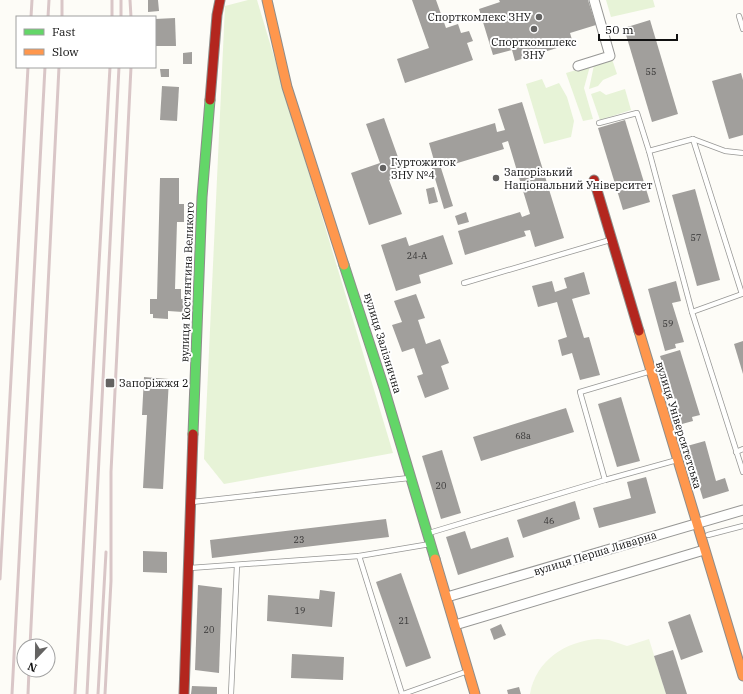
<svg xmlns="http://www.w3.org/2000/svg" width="743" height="694" viewBox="0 0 743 694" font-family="'IBM Plex Serif',serif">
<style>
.green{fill:#e7f3d7}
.pitch{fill:#f0f6e1}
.building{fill:#a19f9c}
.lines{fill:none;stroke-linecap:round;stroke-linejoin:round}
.lane-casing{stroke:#979795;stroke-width:6}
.street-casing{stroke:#979795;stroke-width:11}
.fast-casing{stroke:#8e8d8b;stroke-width:11}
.slow-casing{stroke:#8e8d8b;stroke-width:11}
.jam-casing{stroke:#8e8d8b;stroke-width:11}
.lane{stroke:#fffffe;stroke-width:4.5}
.street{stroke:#fffffe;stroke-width:9}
.fast{stroke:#63d668;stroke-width:9}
.slow{stroke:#ff974d;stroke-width:9}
.jam{stroke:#b3261e;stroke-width:9}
.rail{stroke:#d9c6c7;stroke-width:3}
.poi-dot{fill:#646362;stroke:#fff;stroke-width:1.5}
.labels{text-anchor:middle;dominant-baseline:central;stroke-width:4;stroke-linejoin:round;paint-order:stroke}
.number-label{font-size:9px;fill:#353434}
.poi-label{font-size:11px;fill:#111;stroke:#fff;text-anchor:start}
.street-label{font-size:11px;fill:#111;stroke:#fff}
</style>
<rect width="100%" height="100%" fill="#fdfcf7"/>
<g class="green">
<path d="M248,0H257L393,453L224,484L204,459L225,6Z"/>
<path d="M606,0H653L655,7L611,17Z"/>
<path d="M612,59L617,74L603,80L598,86L589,89L594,65Z"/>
<path d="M590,66L584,88L593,119L583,121L566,73Z"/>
<path d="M542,79L546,88L559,83L567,97L574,121L571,137L544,144L526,84Z"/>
<path d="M625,89L631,110L600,120L591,94L600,91L606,95Z"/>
</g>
<path class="pitch" d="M598,639L609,640L627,646L649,639L666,694H530C536,660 566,641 598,639Z"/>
<g class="building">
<path d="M148,0H158L159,11L148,12Z"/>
<path d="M412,0H436L446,28L458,24L461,33L469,31L473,41L467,43L473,60L405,83L397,59L429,48Z"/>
<path d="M499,0H588L596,25L570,33L573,43L515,61L512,50L493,55L479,9L500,2Z"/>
<path d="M175,18L176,46H155V19Z"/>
<path d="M650,20L678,114L652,122L624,28Z"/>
<path d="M192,52V64H183V53Z"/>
<path d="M160,69H169V77H161Z"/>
<path d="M741,73L743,80V135L729,139L712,81Z"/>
<path d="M162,86L179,87L177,121L160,120Z"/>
<path d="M522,102L564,238L535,247L530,230L524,231L526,236L465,255L458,231L520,212L522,217L530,214L508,141L502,143L504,149L441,168L453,206L444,209L431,165L435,164L429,143L495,123L497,132L505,130L498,109Z"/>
<path d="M384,118L404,174L389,180L402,214L369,225L351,173L380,163L366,124Z"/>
<path d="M625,120L650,202L623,210L598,128Z"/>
<path d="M160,178H179V204H184V222H177L175,289H181V299H184L183,312L168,311V319L153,318V314H150V299H157Z"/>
<path d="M434,187L438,202L429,204L426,189Z"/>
<path d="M695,189L720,280L697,286L672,195Z"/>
<path d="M466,212L469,222L458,225L455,216Z"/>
<path d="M443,235L453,264L419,275L421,283L396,291L381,245L406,237L409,246Z"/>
<path d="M584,272L590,294L572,299L584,338L589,337L600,375L580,380L572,353L562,356L558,340L567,337L557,302L538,307L532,286L552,281L555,292L567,288L564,278Z"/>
<path d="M676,281L681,301L672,303L684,342L675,344L676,348L665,351L648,289Z"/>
<path d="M416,294L425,318L418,320L426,344L440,339L449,363L441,366L449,389L425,398L417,376L423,374L414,348L402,352L392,325L402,322L394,301Z"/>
<path d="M743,341V374L734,344Z"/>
<path d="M680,350L700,415L692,417L693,421L682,424L660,356Z"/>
<path d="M144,377L169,379L163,489L143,488L147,415H142Z"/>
<path d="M621,397L640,461L617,467L598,404Z"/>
<path d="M566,408L574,432L481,461L473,437Z"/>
<path d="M705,441L716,481L725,478L729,491L703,499L687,446Z"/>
<path d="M442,450L461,513L441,519L422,456Z"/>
<path d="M646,477L656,513L599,528L593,508L631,498L627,482Z"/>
<path d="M575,501L580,519L523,538L517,520Z"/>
<path d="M386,519L389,537L212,558L210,540Z"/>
<path d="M465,531L471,549L508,537L514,557L458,575L446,537Z"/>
<path d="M143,551L167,552V573L143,572Z"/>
<path d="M401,573L431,658L406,667L376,582Z"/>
<path d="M198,585L222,588L219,673L195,670Z"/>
<path d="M320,590L335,592L332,627L267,621L268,595L319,599Z"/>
<path d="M690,614L703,652L681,660L668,622Z"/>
<path d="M501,624L506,635L494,640L490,629Z"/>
<path d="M673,650L687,694H666L654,656Z"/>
<path d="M292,654L344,657L343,680L291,678Z"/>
<path d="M192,686L217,687V694H191Z"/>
<path d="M519,687L521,694H508L507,690Z"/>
</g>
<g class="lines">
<g class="lane-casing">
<g id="lane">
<path d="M739,16L743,29"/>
<path d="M599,123L637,113L649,151L693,139L725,151L743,153"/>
<path d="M693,139L742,294L692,312L743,472"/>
<path d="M649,151L692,312"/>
<path d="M464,283L610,240"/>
<path d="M651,371L580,392L605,480L677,460"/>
<path d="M736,452L743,449"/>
<path d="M192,502L409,478"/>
<path d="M429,533L605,480"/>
<path d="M708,535L743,526"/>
<path d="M359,556L402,694"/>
<path d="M190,568L359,556L430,544"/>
<path d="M231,694L237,565"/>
<path d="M403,694L468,671"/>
</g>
</g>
<g class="street-casing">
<g id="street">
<path d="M578,66L610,56L594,0"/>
<path d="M447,597L743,510"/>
<path d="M455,625L704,550"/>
</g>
</g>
<g class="fast-casing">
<g id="fast">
<path d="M344,265L384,388L435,559"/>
<path d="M193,434L202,197L210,100"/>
</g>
</g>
<g class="slow-casing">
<g id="slow">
<path d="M267,0L287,87L344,265"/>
<path d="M639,331L743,676"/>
<path d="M435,559L475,694"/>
</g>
</g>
<g class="jam-casing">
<g id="jam">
<path d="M210,100L217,15L220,0"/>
<path d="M594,180L639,331"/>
<path d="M184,694L193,434"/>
</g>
</g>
<use href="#lane" class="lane"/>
<use href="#street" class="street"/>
<use href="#fast" class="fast"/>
<use href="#slow" class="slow"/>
<use href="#jam" class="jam"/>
<g class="rail">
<path d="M130,0L131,17"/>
<path d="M31,17L32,0"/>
<path d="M48,17L49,0"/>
<path d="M62,17V0"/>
<path d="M112,17V0"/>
<path d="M121,17V0"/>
<path d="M0,579L28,67"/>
<path d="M30,646L59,67"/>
<path d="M12,694L45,67"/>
<path d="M28,694L29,670"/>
<path d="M75,694L110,67"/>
<path d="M87,694L119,67"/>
<path d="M98,694L106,552"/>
<path d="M105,694L111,581V472L131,67"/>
</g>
</g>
<g class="poi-dot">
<circle cx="539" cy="17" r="4"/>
<circle cx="534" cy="29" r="4"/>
<circle cx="383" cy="168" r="4"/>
<circle cx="496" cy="178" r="4"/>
<rect x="105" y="378" width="10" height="10" rx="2"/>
</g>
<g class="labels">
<g class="number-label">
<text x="651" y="71">55</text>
<text x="696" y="237">57</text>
<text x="417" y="255">24-А</text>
<text x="668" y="323">59</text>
<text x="523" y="435">68а</text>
<text x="441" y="485">20</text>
<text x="549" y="520">46</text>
<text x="299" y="539">23</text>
<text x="300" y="610">19</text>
<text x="404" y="620">21</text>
<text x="209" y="629">20</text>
</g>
<g class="poi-label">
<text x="531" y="17" text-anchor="end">Спорткомлекс ЗНУ</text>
<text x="534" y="42" text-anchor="middle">Спорткомплекс<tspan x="534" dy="13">ЗНУ</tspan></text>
<text x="391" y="162">Гуртожиток<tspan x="391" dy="13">ЗНУ №4</tspan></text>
<text x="504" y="172">Запорізький<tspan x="504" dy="13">Національний Університет</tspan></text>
<text x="119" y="383">Запоріжжя 2</text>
</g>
<g class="street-label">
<text transform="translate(187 282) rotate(-88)">вулиця Костянтина Великого</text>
<text transform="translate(383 343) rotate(73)">вулиця Залізнична</text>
<text transform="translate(679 425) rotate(73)">вулиця Університетська</text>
<text transform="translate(595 553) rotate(-17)">вулиця Перша Ливарна</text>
</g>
</g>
<rect x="16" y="16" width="140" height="52" fill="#ffffff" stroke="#a0a0a0"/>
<rect x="24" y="29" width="20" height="6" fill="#63d668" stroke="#a0a0a0"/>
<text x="52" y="36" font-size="12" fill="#111111">Fast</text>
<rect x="24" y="49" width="20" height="6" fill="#ff974d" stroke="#a0a0a0"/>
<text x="52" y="56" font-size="12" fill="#111111">Slow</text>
<g transform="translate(36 658) rotate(202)"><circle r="19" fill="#ffffff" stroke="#a0a0a0"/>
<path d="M0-3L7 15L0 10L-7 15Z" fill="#646362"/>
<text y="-6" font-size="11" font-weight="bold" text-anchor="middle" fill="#111111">N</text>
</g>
<path d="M599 34v6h78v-6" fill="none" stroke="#111111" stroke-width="2"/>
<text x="605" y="34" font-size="12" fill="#111111" stroke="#ffffff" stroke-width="3" paint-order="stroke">50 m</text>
</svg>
